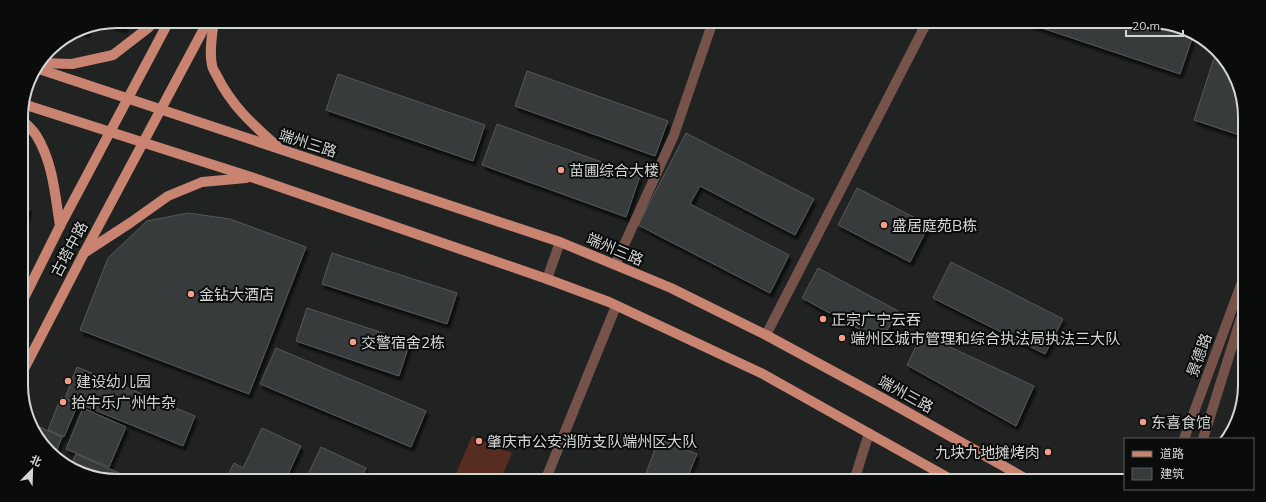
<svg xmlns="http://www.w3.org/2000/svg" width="1266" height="502" viewBox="0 0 1266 502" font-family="Mulish,'Noto Sans SC',sans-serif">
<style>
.green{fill:#582d21}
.building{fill:#373a3a;stroke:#555958;filter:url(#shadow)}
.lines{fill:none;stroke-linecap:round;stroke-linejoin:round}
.minor{stroke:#75534a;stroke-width:10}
.major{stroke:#c98371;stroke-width:10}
.poi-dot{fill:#f49e88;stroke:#0a0c0c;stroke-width:1.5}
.labels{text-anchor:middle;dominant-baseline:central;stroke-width:4;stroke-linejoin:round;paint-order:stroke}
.street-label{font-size:15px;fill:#d4d6d6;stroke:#0a0c0c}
.poi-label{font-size:15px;fill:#d4d6d6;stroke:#0a0c0c;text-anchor:start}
.rim{fill:none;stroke:#d4d6d6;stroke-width:2}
</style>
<defs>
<filter id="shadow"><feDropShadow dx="2.5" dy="4.5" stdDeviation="1" flood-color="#0009"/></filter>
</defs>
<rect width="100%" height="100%" fill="#202322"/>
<path class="green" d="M472,436L512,453L500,481H453Z"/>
<g class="building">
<path d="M117,21H127L124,28L104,24Z"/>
<path d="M1021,21H1146L1193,36L1180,74Z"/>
<path d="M90,26L87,33L78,30L81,28Z"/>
<path d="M1216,52L1225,58L1244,104V130L1242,136L1194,120Z"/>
<path d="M527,71L668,121L655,156L515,106Z"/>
<path d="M338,74L485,125L473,161L326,110Z"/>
<path d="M497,124L640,176L626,217L482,165Z"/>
<path d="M686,133L814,199L795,235L700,186L690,204L789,255L770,293L638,225Z"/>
<path d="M857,188L929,225L910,262L838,225Z"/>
<path d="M22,197L29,209L22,234Z"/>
<path d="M188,213L230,219L306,247L249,394L80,330L108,258L147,221Z"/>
<path d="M332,253L457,293L447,324L322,284Z"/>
<path d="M951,262L1063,319L1045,354L933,298Z"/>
<path d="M818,268L898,311L881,341L802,298Z"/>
<path d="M307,308L410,342L399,376L296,341Z"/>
<path d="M922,334L1034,386L1016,426L907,365Z"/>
<path d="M276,348L426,411L411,447L260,384Z"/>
<path d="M77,367L195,416L183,446L65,398Z"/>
<path d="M61,397L78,404L64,437L48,430Z"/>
<path d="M83,408L126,427L109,467L66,449Z"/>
<path d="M33,424L62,437L55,455L45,448Z"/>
<path d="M262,428L301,446L285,481H225L234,463L243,468Z"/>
<path d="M659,439L697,454L686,481H643Z"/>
<path d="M321,447L366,468L360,481H305Z"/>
<path d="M76,454L137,481H117L86,476L71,465Z"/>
</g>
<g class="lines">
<g class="minor">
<path d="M615,265L674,135L713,21"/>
<path d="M547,279L560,242"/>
<path d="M766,335L927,22L929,21"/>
<path d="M1184,439L1242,282"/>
<path d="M1203,439L1241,318"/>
<path d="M545,481L616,306"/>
<path d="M854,481L869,433"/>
</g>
<g class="major">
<path d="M214,21C212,35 209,51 212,65C212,68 215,72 217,76C231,105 253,125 277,146"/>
<path d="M40,63L72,64L113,55L148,28L155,21"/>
<path d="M36,68L560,242L671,288L766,335L884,399L1030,481"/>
<path d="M23,104L251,177L547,279L609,302L763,374L954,481"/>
<path d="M21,119C26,124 32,129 36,135C53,162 55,195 60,226"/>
<path d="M84,253L130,223L168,196L202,182L246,178"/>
<path d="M22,302L60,226L169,21"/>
<path d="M23,371L83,255L208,21"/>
</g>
</g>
<g class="poi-dot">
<circle cx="561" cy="170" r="4"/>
<circle cx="884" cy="225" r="4"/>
<circle cx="191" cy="294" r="4"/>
<circle cx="823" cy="319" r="4"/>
<circle cx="842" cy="338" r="4"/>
<circle cx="353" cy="342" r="4"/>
<circle cx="68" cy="381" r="4"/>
<circle cx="63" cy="402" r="4"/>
<circle cx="1143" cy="422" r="4"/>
<circle cx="479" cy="441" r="4"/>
<circle cx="1048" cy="452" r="4"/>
</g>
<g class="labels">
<g class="street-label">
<text transform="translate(308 143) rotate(18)">端州三路</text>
<text transform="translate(69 249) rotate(-62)">古塔中路</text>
<text transform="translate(615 249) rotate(23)">端州三路</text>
<text transform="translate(1199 355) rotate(-70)">景德路</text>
<text transform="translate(906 394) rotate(29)">端州三路</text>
</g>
<g class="poi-label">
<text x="569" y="170">苗圃综合大楼</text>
<text x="892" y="225">盛居庭苑B栋</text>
<text x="199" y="294">金钻大酒店</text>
<text x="831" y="319">正宗广宁云吞</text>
<text x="850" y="338">端州区城市管理和综合执法局执法三大队</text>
<text x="361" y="342">交警宿舍2栋</text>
<text x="76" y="381">建设幼儿园</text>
<text x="71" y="402">拾牛乐广州牛杂</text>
<text x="1151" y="422">东喜食馆</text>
<text x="487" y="441">肇庆市公安消防支队端州区大队</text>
<text x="1040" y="452" text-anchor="end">九块九地摊烤肉</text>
</g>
</g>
<path d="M0 0H1266V502H0ZM117 28H1149A89 89 0 0 1 1238 117V385A89 89 0 0 1 1149 474H117A89 89 0 0 1 28 385V117A89 89 0 0 1 117 28Z" fill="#0a0c0c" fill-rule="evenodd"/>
<path class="rim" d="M117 28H1149A89 89 0 0 1 1238 117V385A89 89 0 0 1 1149 474H117A89 89 0 0 1 28 385V117A89 89 0 0 1 117 28Z"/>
<rect x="1124" y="438" width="130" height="52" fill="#0a0c0c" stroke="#5b5d5d"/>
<rect x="1132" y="451" width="20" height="6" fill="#c98371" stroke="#5b5d5d"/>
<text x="1160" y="458" font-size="12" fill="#d4d6d6">道路</text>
<rect x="1132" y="468" width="20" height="12" fill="#373a3a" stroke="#5b5d5d"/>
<text x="1160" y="478" font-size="12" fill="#d4d6d6">建筑</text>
<g transform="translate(32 470) rotate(23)" stroke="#0a0c0c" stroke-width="3" paint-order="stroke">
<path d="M0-3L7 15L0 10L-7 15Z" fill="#d4d6d6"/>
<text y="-6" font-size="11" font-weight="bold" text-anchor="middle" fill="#d4d6d6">北</text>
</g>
<path d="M1126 30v6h57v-6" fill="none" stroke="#d4d6d6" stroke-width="2"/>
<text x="1132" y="30" font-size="12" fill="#d4d6d6" stroke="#0a0c0c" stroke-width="3" paint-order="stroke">20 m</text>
</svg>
